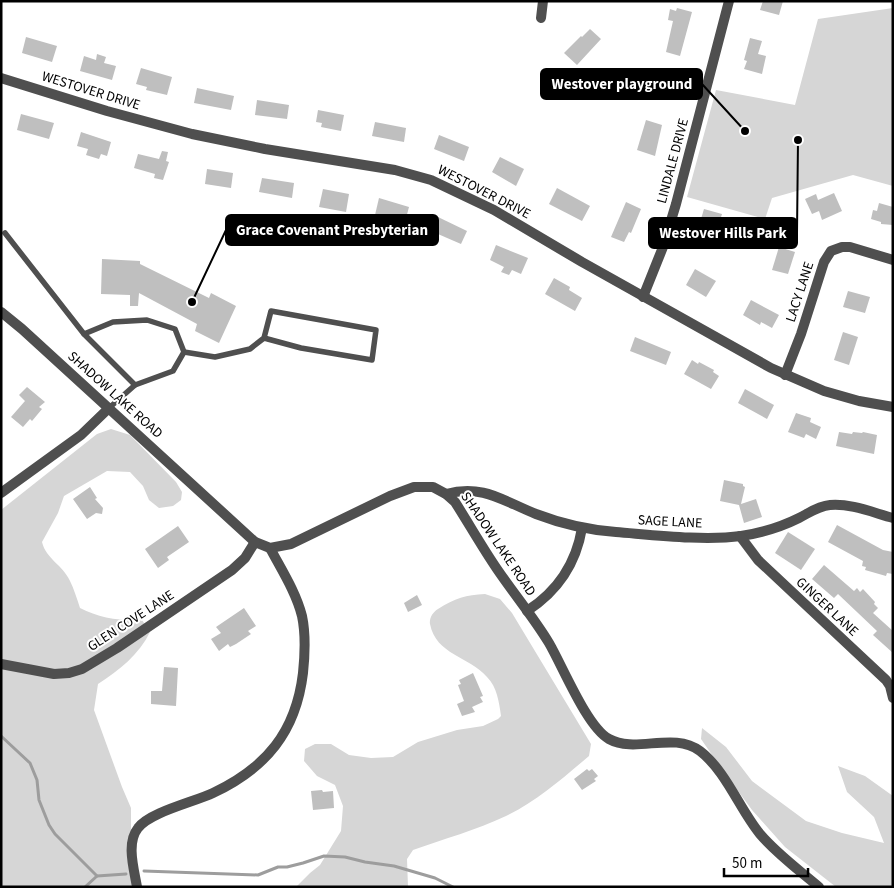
<svg xmlns="http://www.w3.org/2000/svg" width="894" height="888" viewBox="0 0 894 888" font-family="'Source Sans 3',sans-serif">
<style>
.green{fill:#d6d6d6}
.lines{fill:none;stroke-linecap:round;stroke-linejoin:round}
.stream{stroke:#9d9d9d;stroke-width:3}
.building{fill:#bfbfbf}
.lane{stroke:#4f4f4f;stroke-width:5.5}
.street{stroke:#4f4f4f;stroke-width:10}
.labels{text-anchor:middle;dominant-baseline:central;stroke-width:4;stroke-linejoin:round;paint-order:stroke}
.street-label{font-size:14px;fill:#000;stroke:#fff}
.leader{fill:none;stroke:#000;stroke-width:2}
.callout-dot{fill:#000;stroke:#fff;stroke-width:2}
.callout{fill:#000;stroke:#000;stroke-width:2}
.callout-label{font-size:15px;text-anchor:middle;font-weight:bold;fill:#fff}
</style>
<rect width="100%" height="100%" fill="#fff"/>
<g class="green">
<path d="M893,8V186L853,175L772,198L765,219L687,197L716,90L795,105L818,19Z"/>
<path d="M111,429L130,435L176,482L182,492L181,500L173,506L159,508L149,500L143,486L130,472L107,471L64,496L58,513L42,542C46,559 63,565 70,581C74,589 77,599 80,608C99,618 120,621 142,620L150,632C139,655 119,670 98,684L94,710L122,787L131,808V828L128,856L136,887H2L1,510L97,434Z"/>
<path d="M485,594L500,599L512,613L591,744L589,756C563,778 537,801 506,816C476,830 444,839 413,850L407,859L408,887H296L310,873L320,865L341,831L343,806L335,785L317,776L304,761L305,749L315,744H331L349,755L371,758L393,757L418,742L457,730L483,726L498,719L501,716C499,702 497,687 487,677C469,656 436,655 430,624C429,618 433,612 438,609C455,598 466,595 485,594Z"/>
<path d="M702,728L726,747L752,781L806,821L842,833L884,843L874,817L847,792L838,766L865,776L893,796V887H836L785,847L752,810L719,765L701,739Z"/>
</g>
<g class="lines">
<g class="stream">
<path d="M1,736L30,763L37,780L39,800L49,825L55,834L97,876"/>
<path d="M144,871L258,875L278,867H287L303,863L324,856L345,857L365,862L394,866L435,878L453,887"/>
<path d="M85,887L97,876L126,874"/>
</g>
</g>
<g class="building">
<path d="M763,1H783L779,15L760,10Z"/>
<path d="M677,8L692,12L680,56L666,52L673,21L668,20L670,9L676,11Z"/>
<path d="M590,29L601,39L577,65L564,53L581,36L582,37Z"/>
<path d="M26,37L57,46L52,62L22,53Z"/>
<path d="M750,38L762,41L758,54L766,56L762,74L744,69L747,61L744,60Z"/>
<path d="M97,54L106,57L104,63L116,66L112,80L80,71L84,56L96,60Z"/>
<path d="M141,68L172,77L167,95L146,90L147,87L136,84Z"/>
<path d="M197,88L234,96L231,110L194,103Z"/>
<path d="M257,100L289,105L287,119L255,115Z"/>
<path d="M318,110L344,115L341,131L321,127L322,123L316,122Z"/>
<path d="M21,114L54,123L49,139L17,130Z"/>
<path d="M646,120L662,125L655,156L637,150Z"/>
<path d="M375,122L406,128L404,142L372,136Z"/>
<path d="M81,132L111,142L107,156L101,154L99,159L86,155L88,149L77,146Z"/>
<path d="M439,135L469,147L464,161L434,149Z"/>
<path d="M162,151L168,152L166,161L169,162L163,180L154,178L155,174L134,168L138,154L159,159Z"/>
<path d="M500,157L524,169L516,186L492,172Z"/>
<path d="M207,169L233,173L231,188L205,184Z"/>
<path d="M262,178L294,183L292,198L259,192Z"/>
<path d="M557,188L590,206L582,221L549,204Z"/>
<path d="M323,189L349,194L346,212L319,207Z"/>
<path d="M834,193L842,211L822,220L819,211L812,214L805,199L816,194L818,200Z"/>
<path d="M379,198L409,207L405,222L375,215Z"/>
<path d="M626,202L641,209L631,233L629,232L624,242L611,237Z"/>
<path d="M879,203L893,207V225L881,224V222L871,219L873,210L877,211Z"/>
<path d="M704,209L722,214L712,247L694,242Z"/>
<path d="M438,217L467,231L461,244L431,231Z"/>
<path d="M496,245L528,258L521,274L512,270L509,275L501,272L504,267L490,260Z"/>
<path d="M779,247L795,252L788,274L772,270Z"/>
<path d="M102,259L140,261V264L209,298L211,293L236,306L219,343L195,331L197,324L139,293L138,306H130V295L101,294Z"/>
<path d="M695,269L716,281L706,297L686,285Z"/>
<path d="M554,278L570,287L569,290L582,298L575,311L545,294Z"/>
<path d="M848,291L870,297L865,313L843,307Z"/>
<path d="M751,300L779,315L772,328L761,322L760,325L743,315Z"/>
<path d="M843,332L858,337L849,365L834,360Z"/>
<path d="M635,337L671,352L666,365L630,351Z"/>
<path d="M692,360L698,364L699,362L714,370L713,372L719,376L711,389L684,374Z"/>
<path d="M27,387L45,402L39,407L42,409L32,421L30,419L23,427L11,417L25,401L19,395Z"/>
<path d="M745,389L774,405L767,419L738,403Z"/>
<path d="M796,413L811,418L810,422L821,427L816,439L806,434L804,438L788,432Z"/>
<path d="M839,432L852,434L853,432L862,433L863,432L877,435L874,454L836,446Z"/>
<path d="M724,480L743,484V486L745,487L741,504L756,499L762,517L744,523L739,505L720,501Z"/>
<path d="M90,487L97,498L95,499L103,508L102,514L96,513L87,519L73,499Z"/>
<path d="M837,525L883,550L893,552V574L887,573L886,576L865,570L866,567L862,566L863,561L828,542Z"/>
<path d="M178,526L189,542L167,557L169,560L158,568L145,549Z"/>
<path d="M788,532L815,549L801,570L775,553Z"/>
<path d="M824,565L854,591L857,588L860,592L863,589L875,602L874,604L878,608L873,613L893,631V653L873,635L877,631L838,594L834,598L812,579Z"/>
<path d="M417,595L422,605L408,612L404,603Z"/>
<path d="M244,608L256,626L248,631L251,634L236,644L230,647L228,644L219,651L211,639L221,633L216,627Z"/>
<path d="M164,667L178,668L176,706L151,704V691H162Z"/>
<path d="M473,673L483,696L480,697L483,702L472,707L475,712L462,716L457,704L464,701L458,685L461,684L459,680Z"/>
<path d="M587,769L589,771L592,769L598,776L594,779L596,781L582,790L574,779Z"/>
<path d="M322,790L323,792L333,791L334,808L313,810L311,791Z"/>
</g>
<g class="lines">
<g class="lane">
<path d="M5,233L84,334L135,385L109,408"/>
<path d="M84,334L113,322L147,320L175,329L184,352L173,371L135,385"/>
<path d="M184,352L215,357L250,349L264,338L301,348L372,360L376,330L271,311L264,338"/>
</g>
<g class="street">
<path d="M541,18L543,1"/>
<path d="M1,78L107,111L192,134L265,149L395,170L431,180L494,210L582,262L771,368L824,391L859,401L893,407"/>
<path d="M643,297L663,247L676,204L729,1"/>
<path d="M1,312L22,329L255,542L270,548L291,544L390,496L414,487H433L446,494L455,502C469,524 482,547 497,569C514,594 534,618 549,643C563,667 587,727 609,739C636,754 673,731 700,751C726,771 740,810 760,834C777,854 799,870 819,887"/>
<path d="M785,375L801,334L824,262L831,251L842,247H850L893,260"/>
<path d="M1,493L81,435L109,408"/>
<path d="M446,494C483,484 503,501 536,514C562,524 589,530 616,532C654,535 704,541 741,536C761,533 781,527 799,518C809,513 818,506 830,505C850,503 874,513 893,518"/>
<path d="M740,536L758,560L886,680L890,686L893,698"/>
<path d="M527,611C558,591 576,564 582,528"/>
<path d="M1,664L54,674L69,673L82,669L117,648L232,570L245,558L255,542"/>
<path d="M137,887C134,869 126,843 138,828C150,812 194,802 213,793C266,768 296,732 303,673C305,654 306,635 302,616C296,592 281,569 270,548"/>
</g>
</g>
<g class="labels">
<g class="street-label">
<text transform="translate(91 91) rotate(17)">WESTOVER DRIVE</text>
<text transform="translate(673 161) rotate(-75)">LINDALE DRIVE</text>
<text transform="translate(484 192) rotate(27)">WESTOVER DRIVE</text>
<text transform="translate(800 292) rotate(-72)">LACY LANE</text>
<text transform="translate(115 395) rotate(42)">SHADOW LAKE ROAD</text>
<text transform="translate(670 522) rotate(3)">SAGE LANE</text>
<text transform="translate(498 544) rotate(56)">SHADOW LAKE ROAD</text>
<text transform="translate(827 607) rotate(43)">GINGER LANE</text>
<text transform="translate(131 621) rotate(-33)">GLEN COVE LANE</text>
</g>
</g>
<path class="leader" d="M745 131L702 84M192 302L226 230M798 140L797 233"/>
<g class="callout-dot">
<circle cx="745" cy="131" r="5"/>
<circle cx="192" cy="302" r="5"/>
<circle cx="798" cy="140" r="5"/>
</g>
<g class="callout">
<rect x="541" y="69" width="161" height="30" rx="5"/>
<rect x="226" y="215" width="212" height="30" rx="5"/>
<rect x="649" y="218" width="148" height="30" rx="5"/>
</g>
<g class="callout-label">
<text x="622" y="89">Westover playground</text>
<text x="332" y="235">Grace Covenant Presbyterian</text>
<text x="723" y="238">Westover Hills Park</text>
</g>
<rect width="894" height="888" fill="none" stroke="#000000" stroke-width="5"/>
<path d="M724 868v8h84v-8" fill="none" stroke="#000000" stroke-width="2.5"/>
<text x="732" y="868" font-size="15" fill="#000000" stroke="#ffffff" stroke-width="4" paint-order="stroke">50 m</text>
</svg>
